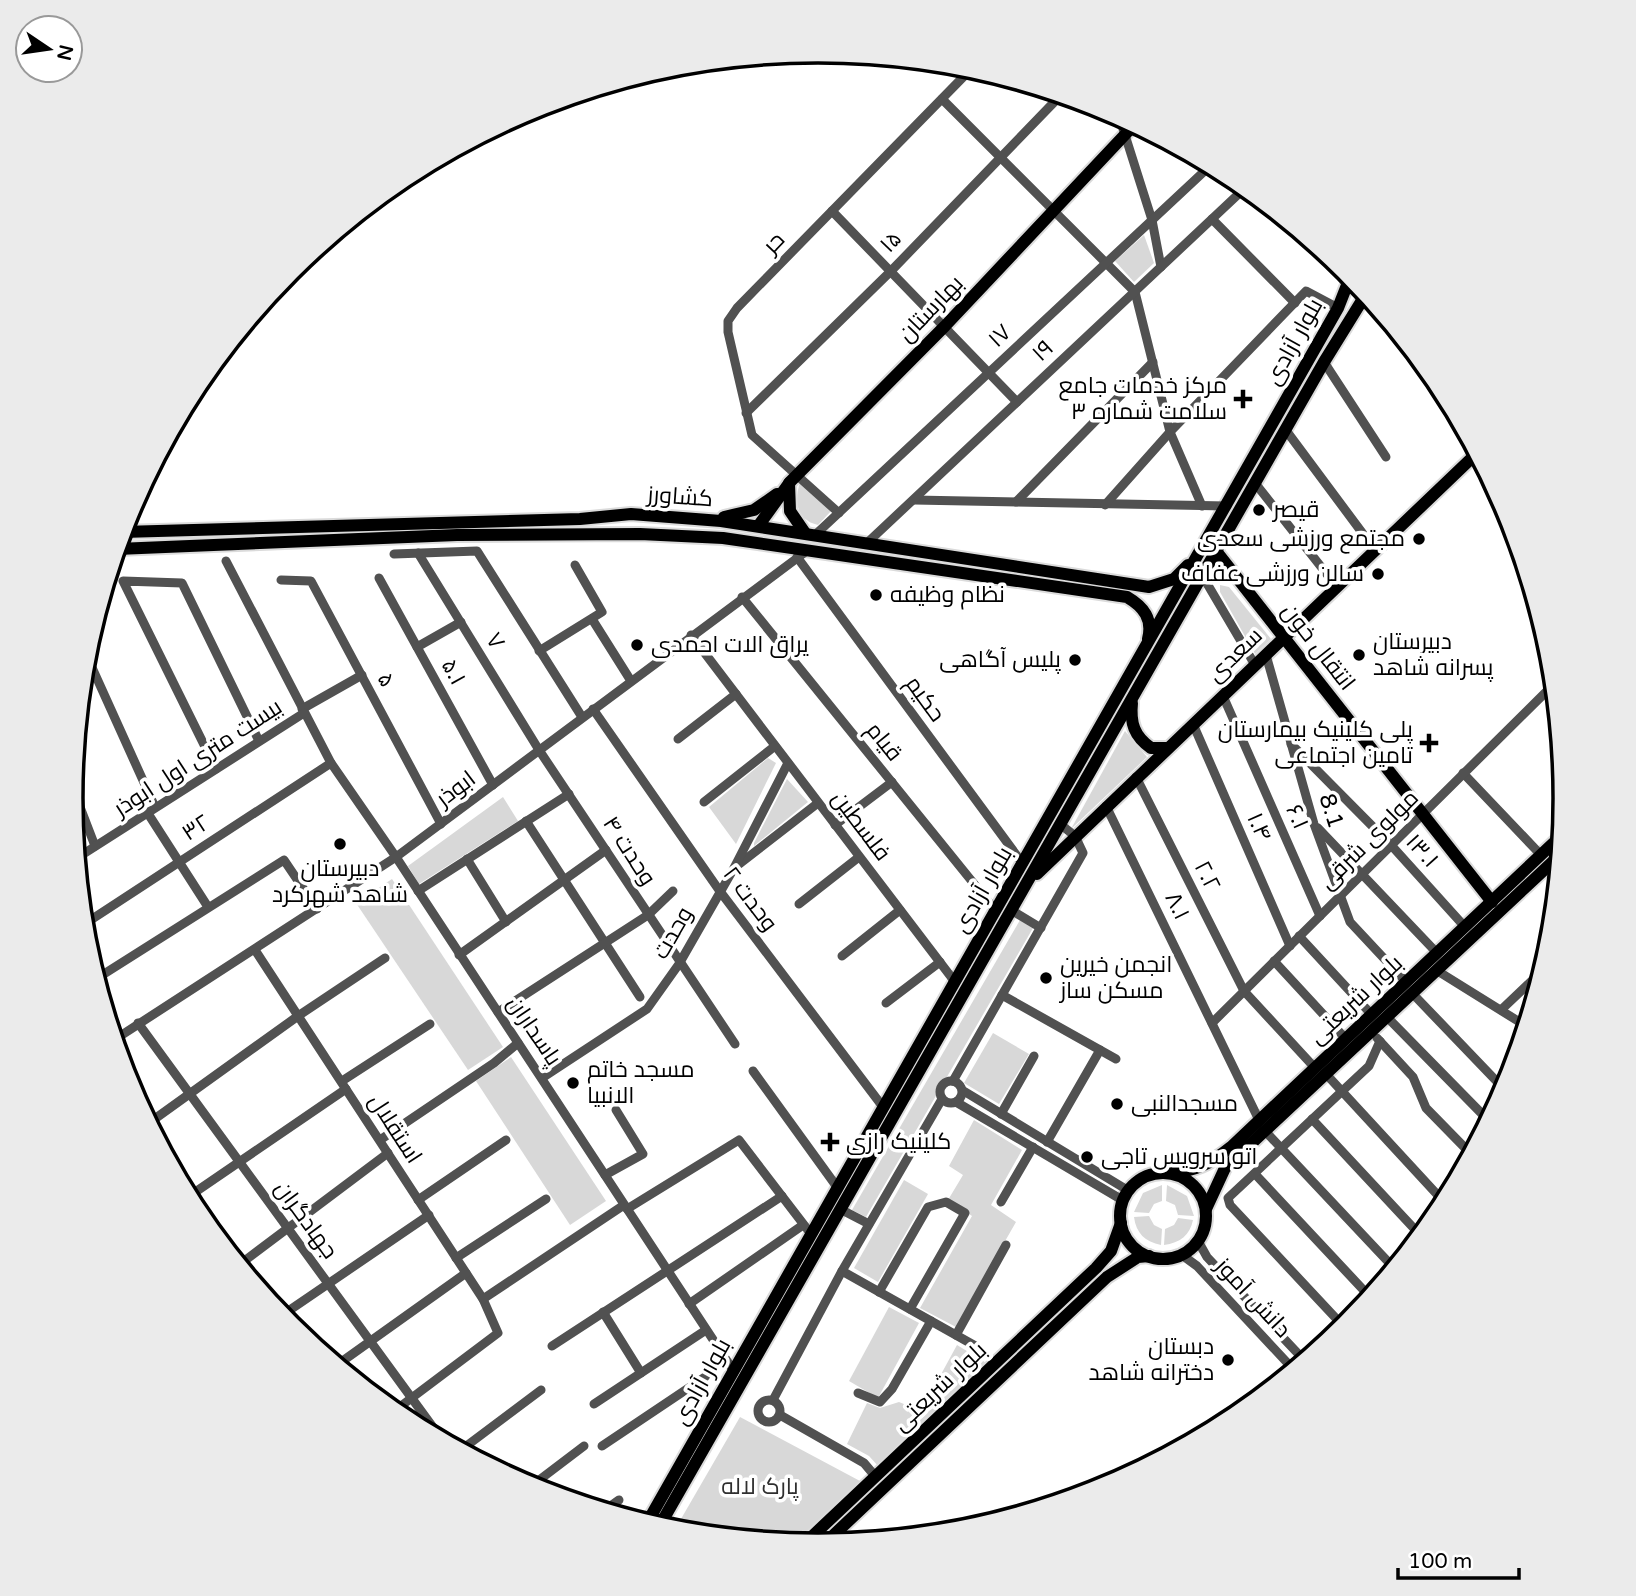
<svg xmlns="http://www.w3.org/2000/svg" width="1636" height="1596" viewBox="0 0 1636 1596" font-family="'Varela Round',Cairo,sans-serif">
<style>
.green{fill:#d8d8d8}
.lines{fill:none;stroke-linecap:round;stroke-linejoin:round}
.major-casing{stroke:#dbdbdb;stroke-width:16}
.minor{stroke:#515151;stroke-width:9}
.major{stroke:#000;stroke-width:12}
.poi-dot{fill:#000;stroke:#fff;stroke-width:2.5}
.labels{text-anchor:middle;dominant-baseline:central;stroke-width:7;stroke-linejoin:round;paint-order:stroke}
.street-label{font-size:23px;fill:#000;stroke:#fff}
.poi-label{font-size:23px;fill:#000;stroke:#fff;text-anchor:start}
.park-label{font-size:23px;fill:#2f2f2f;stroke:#fff}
.rim{fill:none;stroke:#000;stroke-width:3.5}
</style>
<rect width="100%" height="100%" fill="#fff"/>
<g class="green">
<path d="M1144,235L1154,263L1134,282L1115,261Z"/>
<path d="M800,482L832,510L818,525C796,520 794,501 800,482Z"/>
<path d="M1220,585L1229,587L1271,639L1255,654L1220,592Z"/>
<path d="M1125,731L1147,757L1071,829Z"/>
<path d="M768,758L776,763L736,844L709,807Z"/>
<path d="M787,779L808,802L754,846V843Z"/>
<path d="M503,797L518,821L419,884L408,866Z"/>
<path d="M392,879L503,1047L468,1070L356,903Z"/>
<path d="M1020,920L1033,928L866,1217L852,1210Z"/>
<path d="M993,1033L1029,1054L999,1104L964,1083Z"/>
<path d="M511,1057L606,1201L570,1225L476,1081Z"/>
<path d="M974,1120L1022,1150L991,1205L1016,1222L956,1327L920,1308L972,1216L948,1200L963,1175L949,1166Z"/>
<path d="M904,1180L928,1194L878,1282L854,1268Z"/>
<path d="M1162,1185V1201L1154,1204L1149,1213L1134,1212L1143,1193Z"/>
<path d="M1167,1185L1187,1196L1194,1216L1178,1215L1175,1205L1166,1201Z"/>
<path d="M1149,1216L1154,1225L1162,1229L1161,1245C1145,1242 1136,1233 1134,1217Z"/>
<path d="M1178,1218L1193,1220C1190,1235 1180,1243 1164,1245L1165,1229L1174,1225Z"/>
<path d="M889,1307L919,1323L878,1398L849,1381Z"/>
<path d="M957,1345L988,1364L879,1467L869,1456L847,1444L867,1403L880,1408L899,1402L921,1411Z"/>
<path d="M740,1417L860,1481L796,1543L674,1531Z"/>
</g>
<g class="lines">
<g class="major-casing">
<g id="major">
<path d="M789,483L790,511L805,533"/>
<path d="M724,517L754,510L777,494"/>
<path d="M759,525L790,482L945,326L1135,124"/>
<path d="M122,532L580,519L631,514L721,521L1149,587L1174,579L1188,565"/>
<path d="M117,549L457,535L640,534L723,538L1127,597C1144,607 1153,619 1148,639"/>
<path d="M1216,551L1492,902"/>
<path d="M1132,703C1130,723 1134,736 1151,748H1168"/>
<path d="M1037,874L1477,453"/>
<path d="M1168,1173C1194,1172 1210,1164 1231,1147L1562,835"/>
<circle cx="1163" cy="1216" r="43"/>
<path d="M1206,1209L1225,1168L1560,855"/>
<path d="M647,1523L1338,308L1351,275"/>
<path d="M659,1527L1324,362L1366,294"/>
<path d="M804,1544L1096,1268L1111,1251L1121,1223"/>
<path d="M823,1545L1107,1277L1138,1257L1149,1256"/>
</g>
</g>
<g class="minor">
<path d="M942,99L1135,292L1170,432L1202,506"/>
<path d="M1119,116L1152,220L1161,267"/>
<path d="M832,211L1017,402"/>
<path d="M1212,219L1295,303"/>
<path d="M1324,362L1386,457"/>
<path d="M746,413L891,271L1061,95"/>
<path d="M1285,429L1375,550"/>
<path d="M1255,483L1337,587"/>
<path d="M914,500L1227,506"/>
<path d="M1016,502L1153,362"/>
<path d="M1105,505L1170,432L1306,291L1338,308"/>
<path d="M839,513L752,435L728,332V321L737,308L972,68"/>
<path d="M815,535L1211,165"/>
<path d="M867,543L1246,187"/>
<path d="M418,553L539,750L735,1044"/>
<path d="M394,554L477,551L582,717"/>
<path d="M797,557L1023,864"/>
<path d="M226,561L331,763L396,857L733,1370"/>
<path d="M1202,575L1255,665"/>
<path d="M379,578L493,785"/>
<path d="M281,580L311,581L441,824"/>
<path d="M742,597L996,911"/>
<path d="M592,619L631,681"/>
<path d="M691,635L955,982"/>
<path d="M417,647L461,622"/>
<path d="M539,651L602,612L575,565"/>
<path d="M85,652L155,807"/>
<path d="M1266,655L1314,824L1350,922L1406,982"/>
<path d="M1223,696L1320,916"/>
<path d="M302,709L362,675"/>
<path d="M593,709L719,890L883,1107"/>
<path d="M1193,724L1290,946"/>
<path d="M678,739L736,694"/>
<path d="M1291,744L1391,845L1465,927"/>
<path d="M216,769L123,581L182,583L259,741"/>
<path d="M1463,773L1541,855"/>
<path d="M1136,777L1244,991L1315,1068"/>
<path d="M72,786L95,846"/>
<path d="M704,802L775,746"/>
<path d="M1106,806L1259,1120"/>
<path d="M147,812L208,907"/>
<path d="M526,821L640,997"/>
<path d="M835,825L892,782"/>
<path d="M1318,828L1437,953"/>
<path d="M77,858L304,713"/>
<path d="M467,859L506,922"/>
<path d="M738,865L818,803"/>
<path d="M1547,866L1557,877"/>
<path d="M418,891L569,794"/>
<path d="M799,904L859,857"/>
<path d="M1011,910L1041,928"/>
<path d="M83,925L331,763"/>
<path d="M1299,936L1372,1015"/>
<path d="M255,950L483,1299L498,1333L393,1412"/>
<path d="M459,955L606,850"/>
<path d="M842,956L900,910"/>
<path d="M1274,961L1346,1039"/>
<path d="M1436,970L1526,1026"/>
<path d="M96,979L284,860L317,909"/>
<path d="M1412,993L1505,1090"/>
<path d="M1002,995L1116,1059"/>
<path d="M886,1003L940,962"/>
<path d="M1501,1010L1543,970"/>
<path d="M498,1012L648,915L673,891"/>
<path d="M1387,1017L1489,1121"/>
<path d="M138,1023L443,1441"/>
<path d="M1212,1023L1554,684"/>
<path d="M1377,1038L1413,1077L1426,1108L1471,1154"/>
<path d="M114,1040L396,857L808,550"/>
<path d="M753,1071L837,1187"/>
<path d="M1326,1074L1445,1203"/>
<path d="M542,1078L647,1009L679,964L734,868L788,763"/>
<circle cx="951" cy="1092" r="11"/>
<path d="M342,1081L430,1024"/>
<path d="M953,1081L1083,853L1075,836L1060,824"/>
<path d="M962,1090L1129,1191"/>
<path d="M956,1102L1124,1201"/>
<path d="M1001,1114L1034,1056"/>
<path d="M1312,1119L1421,1236"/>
<path d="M149,1123L298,1016L385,958"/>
<path d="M1265,1131L1394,1268"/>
<path d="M380,1140L494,1063L518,1043"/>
<path d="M1047,1142L1100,1050"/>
<path d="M1255,1174L1370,1297"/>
<path d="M605,1175L643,1154L616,1110"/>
<path d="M188,1197L346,1089"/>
<path d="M418,1200L506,1140"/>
<path d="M1001,1202L1033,1147"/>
<path d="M627,1209L739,1140L811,1234"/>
<path d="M840,1209L869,1224"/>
<path d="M1198,1241L1207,1257L1305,1361"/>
<path d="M1182,1255L1197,1266L1294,1370"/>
<path d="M456,1258L546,1199"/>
<path d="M239,1265L388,1153"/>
<path d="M842,1271L979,1348"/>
<path d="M879,1292L928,1207L946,1202L965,1213L910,1309"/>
<path d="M483,1299L624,1205"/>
<path d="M689,1304L803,1225"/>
<path d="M603,1312L641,1373"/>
<path d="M281,1316L429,1215"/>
<path d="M1345,1328L1230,1205L1228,1198L1369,1066L1380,1041"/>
<path d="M956,1335L1006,1245"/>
<path d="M552,1346L782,1196"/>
<path d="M337,1365L466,1273"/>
<path d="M858,1393L880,1402L892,1389L931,1321"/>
<circle cx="769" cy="1411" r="11"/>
<path d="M773,1400L842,1271L942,1099"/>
<path d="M594,1404L706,1330"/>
<path d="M780,1415L864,1463L875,1476"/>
<path d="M602,1446L705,1377L722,1353"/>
<path d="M461,1450L541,1390"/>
<path d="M530,1487L584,1446"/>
<path d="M605,1510L619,1500"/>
</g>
<use href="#major" class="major"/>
</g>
<g class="poi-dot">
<path d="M1239.5 388.5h7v7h7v7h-7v7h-7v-7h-7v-7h7z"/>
<circle cx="1259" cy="510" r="7"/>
<circle cx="1419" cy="539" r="7"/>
<circle cx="1378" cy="574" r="7"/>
<circle cx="876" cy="595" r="7"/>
<circle cx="637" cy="645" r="7"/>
<circle cx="1359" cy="655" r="7"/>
<circle cx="1075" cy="660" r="7"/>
<path d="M1425.5 732.5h7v7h7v7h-7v7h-7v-7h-7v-7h7z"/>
<circle cx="340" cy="844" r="7"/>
<circle cx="1046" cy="978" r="7"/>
<circle cx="573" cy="1083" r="7"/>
<circle cx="1117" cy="1104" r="7"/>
<path d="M826.5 1131.5h7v7h7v7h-7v7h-7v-7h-7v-7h7z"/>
<circle cx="1087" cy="1157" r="7"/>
<circle cx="1228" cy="1360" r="7"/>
</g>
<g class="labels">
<g class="street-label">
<text transform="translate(891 242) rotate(-46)">۱۵</text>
<text transform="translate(774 243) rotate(-46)">حر</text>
<text transform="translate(931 309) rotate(-46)">بهارستان</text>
<text transform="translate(1000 336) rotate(-43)">۱۷</text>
<text transform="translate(1294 342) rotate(-61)">بلوار آزادی</text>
<text transform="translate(1043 351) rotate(-43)">۱۹</text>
<text transform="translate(680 497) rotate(4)">کشاورز</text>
<text transform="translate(495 641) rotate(58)">۷</text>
<text transform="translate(1318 647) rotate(52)">انتقال خون</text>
<text transform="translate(1235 655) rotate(-44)">سعدی</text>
<text transform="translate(453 672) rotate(61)">۵.۱</text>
<text transform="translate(386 680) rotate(62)">۵</text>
<text transform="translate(925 699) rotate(54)">حکیم</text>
<text transform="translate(884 742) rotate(51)">قیام</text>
<text transform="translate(198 758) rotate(-33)">بیست متری اول ابوذر</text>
<text transform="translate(456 789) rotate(-37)">ابوذر</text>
<text transform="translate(1331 811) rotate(72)">8.1</text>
<text transform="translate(1297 817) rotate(66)">۶.۱</text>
<text transform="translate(861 826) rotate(53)">فلسطین</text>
<text transform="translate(1259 827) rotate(66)">۱.۴</text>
<text transform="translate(196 828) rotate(-33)">۳۲</text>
<text transform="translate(1369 840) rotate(-45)">مولوی شرقی</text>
<text transform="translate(629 851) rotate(57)">وحدت ۴</text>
<text transform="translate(1422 851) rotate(48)">۱۳.۱</text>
<text transform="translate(1207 876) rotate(63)">۲.۲</text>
<text transform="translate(983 890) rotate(-60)">بلوار آزادی</text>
<text transform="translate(750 899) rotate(53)">وحدت ۲</text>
<text transform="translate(1177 906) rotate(64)">۸.۱</text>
<text transform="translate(673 933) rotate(-60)">وحدت</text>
<text transform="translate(1356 1000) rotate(-43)">بلوار شریعتی</text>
<text transform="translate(534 1031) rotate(56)">پاسداران</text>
<text transform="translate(395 1129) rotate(57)">استقلال</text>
<text transform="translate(306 1220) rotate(54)">جهادگران</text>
<text transform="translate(1253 1298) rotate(47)">دانش آموز</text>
<text transform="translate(702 1382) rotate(-61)">بلوار آزادی</text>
<text transform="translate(940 1387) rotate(-43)">بلوار شریعتی</text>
</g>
<g class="poi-label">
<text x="1227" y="386" text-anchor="end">مرکز خدمات جامع<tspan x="1227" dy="26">سلامت شماره ۳</tspan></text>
<text x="1273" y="510">قیصر</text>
<text x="1405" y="539" text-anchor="end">مجتمع ورزشی سعدی</text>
<text x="1364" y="574" text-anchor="end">سالن ورزشی عفاف</text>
<text x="890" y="595">نظام وظیفه</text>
<text x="1373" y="642">دبیرستان<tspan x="1373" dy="26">پسرانه شاهد</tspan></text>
<text x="651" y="645">یراق الات احمدی</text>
<text x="1061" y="660" text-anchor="end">پلیس آگاهی</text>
<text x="1413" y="730" text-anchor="end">پلی کلینیک بیمارستان<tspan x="1413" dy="26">تامین اجتماعی</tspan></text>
<text x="340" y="869" text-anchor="middle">دبیرستان‌<tspan x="340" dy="26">شاهد شهرکرد</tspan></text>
<text x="1060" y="965">انجمن خیرین<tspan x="1060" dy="26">مسکن ساز</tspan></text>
<text x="587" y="1070">مسجد خاتم<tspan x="587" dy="26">الانبیا</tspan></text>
<text x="1131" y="1104">مسجدالنبی</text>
<text x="846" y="1142">کلینیک رازی</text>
<text x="1101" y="1157">اتو سرویس تاجی</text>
<text x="1214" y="1347" text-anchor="end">دبستان<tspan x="1214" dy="26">دخترانه شاهد</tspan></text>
</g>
<g class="park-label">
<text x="760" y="1487">پارک لاله</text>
</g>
</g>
<path d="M0 0H1636V1596H0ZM83 798a735 735 0 1 1 1470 0a735 735 0 1 1-1470 0Z" fill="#ebebeb" fill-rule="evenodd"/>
<path class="rim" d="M83 798a735 735 0 1 1 1470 0a735 735 0 1 1-1470 0Z"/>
<g transform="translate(49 49) rotate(103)"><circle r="33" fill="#ffffff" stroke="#999999" stroke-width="2"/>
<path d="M0-5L12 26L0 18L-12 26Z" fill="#000000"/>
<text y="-10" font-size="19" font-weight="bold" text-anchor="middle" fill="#000000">N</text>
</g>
<path d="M1398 1568v10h121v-10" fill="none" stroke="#000000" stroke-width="3.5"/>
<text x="1408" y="1568" font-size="21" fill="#000000" stroke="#ffffff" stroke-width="5" paint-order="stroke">100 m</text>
</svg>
